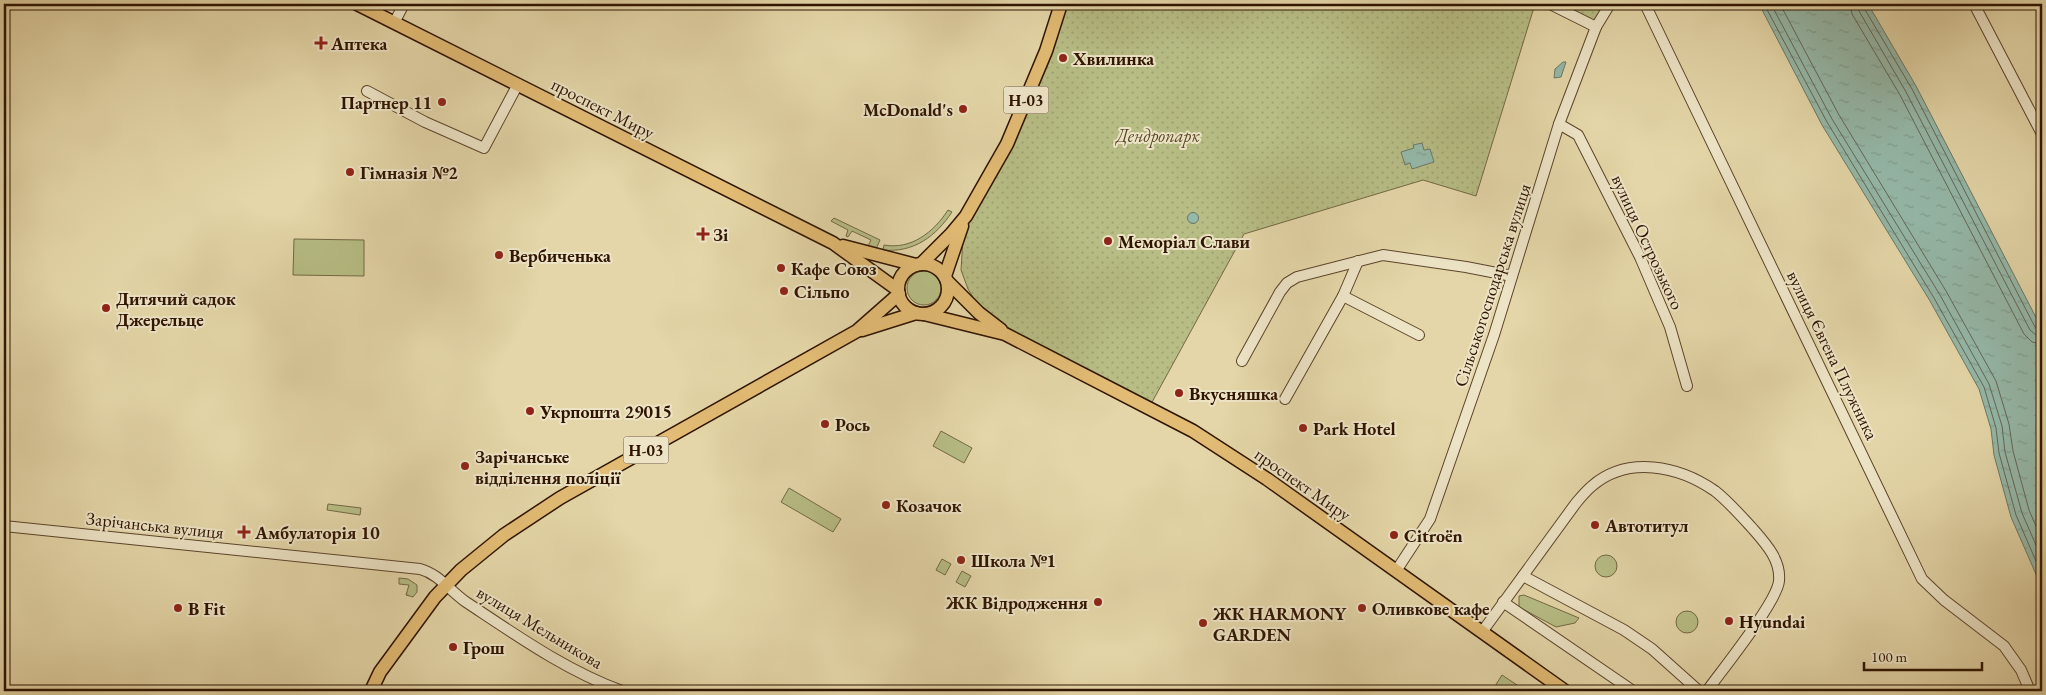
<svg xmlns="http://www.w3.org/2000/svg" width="2046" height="695" viewBox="0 0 2046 695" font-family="'EB Garamond',serif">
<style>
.grass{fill:#b7bd85;stroke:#736843}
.forest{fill:url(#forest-firs);stroke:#736843}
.park{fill:url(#park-dots);stroke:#736843}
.water{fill:url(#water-ripples);stroke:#6c7766}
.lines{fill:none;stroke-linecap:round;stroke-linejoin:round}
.shore{stroke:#626656;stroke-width:1}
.minor-casing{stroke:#5c442b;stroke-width:12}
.major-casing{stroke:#2f1401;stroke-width:15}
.minor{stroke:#ede4c6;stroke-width:10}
.major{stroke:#e2bb74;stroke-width:12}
.poi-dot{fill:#8f2418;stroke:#ede4c6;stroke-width:2}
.labels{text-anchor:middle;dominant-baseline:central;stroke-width:4;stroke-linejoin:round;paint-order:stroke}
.shield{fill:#ede4c6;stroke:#68523c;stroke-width:1}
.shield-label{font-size:16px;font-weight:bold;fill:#2f1401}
.poi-label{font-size:18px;font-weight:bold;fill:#2f1401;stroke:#ede4c6;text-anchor:start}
.street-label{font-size:18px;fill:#2f1401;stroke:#ede4c6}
.park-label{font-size:18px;font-style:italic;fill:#584729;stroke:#ede4c6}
</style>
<defs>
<pattern id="forest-firs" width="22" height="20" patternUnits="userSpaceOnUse" patternTransform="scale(1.25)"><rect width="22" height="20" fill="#b7bd85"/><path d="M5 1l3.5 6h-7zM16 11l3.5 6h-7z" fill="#9ea271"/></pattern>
<pattern id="park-dots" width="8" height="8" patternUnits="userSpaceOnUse" patternTransform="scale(1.25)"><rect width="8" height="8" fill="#b7bd85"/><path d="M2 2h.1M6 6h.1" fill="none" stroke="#9ea271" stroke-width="1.8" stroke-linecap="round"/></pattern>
<pattern id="water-ripples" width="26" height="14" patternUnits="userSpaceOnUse" patternTransform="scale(1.25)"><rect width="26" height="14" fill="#95b9aa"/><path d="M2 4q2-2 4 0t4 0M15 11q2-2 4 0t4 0" fill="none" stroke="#819e90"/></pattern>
</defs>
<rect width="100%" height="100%" fill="#e4d6a8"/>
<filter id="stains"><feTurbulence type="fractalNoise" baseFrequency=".004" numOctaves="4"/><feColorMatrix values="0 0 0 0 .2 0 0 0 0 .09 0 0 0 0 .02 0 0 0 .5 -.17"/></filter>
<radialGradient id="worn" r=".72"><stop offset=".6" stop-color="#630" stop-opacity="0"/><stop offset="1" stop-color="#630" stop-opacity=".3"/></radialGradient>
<g class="grass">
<path d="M948,210L952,212C936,236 914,253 883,250L884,245C911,250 934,232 948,210Z"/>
<path d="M834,218L880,240L876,249L868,246L871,240L852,231L848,237L846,236L848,230L831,221Z"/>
<path d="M294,239L364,240V276L293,275Z"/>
<circle cx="924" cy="288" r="17"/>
<path d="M941,431L972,448L964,463L933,446Z"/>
<path d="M789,488L841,519L833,532L781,502Z"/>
<path d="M328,504L361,508L360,515L327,510Z"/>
<circle cx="1606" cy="566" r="11"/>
<path d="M942,559L951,564L945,575L936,570Z"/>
<path d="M962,571L971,576L965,587L956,582Z"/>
<path d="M1524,595L1579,618L1575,623L1556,627L1519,607V596Z"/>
<circle cx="1687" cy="622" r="11"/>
<path d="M1502,675L1526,691H1492Z"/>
</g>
<path class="forest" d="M399,578L408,579L417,585V592L413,597L406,595L409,585L399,584Z"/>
<g class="park">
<path d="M1065,4H1535L1476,196L1423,180L1244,234L1151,404L1007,331L981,310L968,289L961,270L963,238L970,217Z"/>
<path d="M1558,4H1605L1594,22Z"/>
</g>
<g class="water">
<path d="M1759,4H1868L1916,86L2042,329V588L2011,517L1994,455L1991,429L1979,389L1930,301L1822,125Z"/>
<path d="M1563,62H1566L1561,77L1554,78L1555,69Z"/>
<path d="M1422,143L1424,150L1430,149L1434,162L1412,169L1410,163L1405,165L1401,152L1414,148L1413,145Z"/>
<circle cx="1193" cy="218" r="5.5"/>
</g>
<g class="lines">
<g class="shore">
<path d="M1764,4L1827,122L1934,298L1984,387L1996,428L1999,453L2016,515L2042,575"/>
<path d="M1771,4L1832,119L1940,295L1989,384L2002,426L2005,452L2022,513L2042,559"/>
<path d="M1780,4L1839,115L1946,291L1996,381L2009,424L2013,451L2029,510L2042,540"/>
<path d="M1850,4L1852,14L1900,95L2024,334L2032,342L2042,344"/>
<path d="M1857,4L1859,11L1906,92L2030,330L2036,335L2042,336"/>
<path d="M1864,4V8L1912,89L2035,327L2042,330"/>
</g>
<g class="minor-casing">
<g id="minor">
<path d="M1550,4L1596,27"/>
<path d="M1645,4L1922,579L1944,600L2004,646L2021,670L2030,691"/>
<path d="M1974,4L2042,134"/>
<path d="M394,23L404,4"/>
<path d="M367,91L425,122L484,148L518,84"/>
<path d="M1559,124L1578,135L1640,257L1670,327L1687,386"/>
<path d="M1343,296L1419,335"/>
<path d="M1242,361L1280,292L1287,283L1297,277L1383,255L1466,267L1512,276"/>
<path d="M1285,399L1343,296L1358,261"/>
<path d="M4,526L420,569C439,574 450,591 466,602C516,635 565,670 622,691"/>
<path d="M1396,571L1430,519L1494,335L1559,124L1596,27L1610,4"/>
<path d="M1523,576L1624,630L1652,649L1699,691"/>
<path d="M1503,602L1633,691"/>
<path d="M1482,632L1576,503C1581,497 1586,491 1592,486C1628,455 1679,466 1715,491C1728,501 1741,516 1753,529C1766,544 1781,560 1779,581C1777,602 1722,670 1707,691"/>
<path d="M2039,691L2042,690"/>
</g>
</g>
<g class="major-casing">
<g id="major">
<path d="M357,4L833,243L898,290"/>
<path d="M843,246L916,265"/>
<path d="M921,264L951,234L966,216L1007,144L1046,51L1061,4"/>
<circle cx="923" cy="289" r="25"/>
<path d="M945,276L962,226"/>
<path d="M947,281L979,313L1001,330"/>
<path d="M924,314L1005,334L1193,431L1267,479L1565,691"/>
<path d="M862,330L916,313"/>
<path d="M371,691L380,672L435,597L461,570L504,535L560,498L857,331L899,294"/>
</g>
</g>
<use href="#minor" class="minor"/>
<use href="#major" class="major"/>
</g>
<g class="poi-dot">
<path d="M318.5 35.5h5v5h5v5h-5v5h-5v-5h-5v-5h5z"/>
<circle cx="1063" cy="58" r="5"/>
<circle cx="442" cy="102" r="5"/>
<circle cx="963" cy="109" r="5"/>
<circle cx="350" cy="172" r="5"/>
<path d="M700.5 226.5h5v5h5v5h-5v5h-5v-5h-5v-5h5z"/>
<circle cx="1108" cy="241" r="5"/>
<circle cx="499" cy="255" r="5"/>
<circle cx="781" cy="268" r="5"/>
<circle cx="784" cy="291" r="5"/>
<circle cx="106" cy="308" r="5"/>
<circle cx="1179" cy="393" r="5"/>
<circle cx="530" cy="411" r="5"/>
<circle cx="825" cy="424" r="5"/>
<circle cx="1303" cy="428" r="5"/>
<circle cx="465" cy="466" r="5"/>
<circle cx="886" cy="505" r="5"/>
<circle cx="1595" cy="525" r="5"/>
<path d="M241.5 524.5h5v5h5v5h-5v5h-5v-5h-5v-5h5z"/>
<circle cx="1394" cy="535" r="5"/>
<circle cx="961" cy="560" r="5"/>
<circle cx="1098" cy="602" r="5"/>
<circle cx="178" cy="608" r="5"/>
<circle cx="1362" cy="608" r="5"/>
<circle cx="1729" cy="621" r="5"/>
<circle cx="1203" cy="623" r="5"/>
<circle cx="453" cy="647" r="5"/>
</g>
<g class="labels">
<g class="shield">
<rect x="1003.5" y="86.5" width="45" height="27" rx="4"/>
<rect x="623.5" y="436.5" width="45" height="27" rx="4"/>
</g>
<g class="shield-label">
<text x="1026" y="100">Н-03</text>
<text x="646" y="450">Н-03</text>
</g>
<g class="poi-label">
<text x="331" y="43">Аптека</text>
<text x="1073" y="58">Хвилинка</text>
<text x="432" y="102" text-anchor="end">Партнер 11</text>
<text x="953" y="109" text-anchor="end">McDonald's</text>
<text x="360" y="172">Гімназія №2</text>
<text x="713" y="234">Зі</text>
<text x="1118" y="241">Меморіал Слави</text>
<text x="509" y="255">Вербиченька</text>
<text x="791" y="268">Кафе Союз</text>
<text x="794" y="291">Сільпо</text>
<text x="116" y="298">Дитячий садок<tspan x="116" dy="21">Джерельце</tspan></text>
<text x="1189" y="393">Вкусняшка</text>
<text x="540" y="411">Укрпошта 29015</text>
<text x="835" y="424">Рось</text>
<text x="1313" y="428">Park Hotel</text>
<text x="475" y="456">Зарічанське<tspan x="475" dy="21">відділення поліції</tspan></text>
<text x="896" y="505">Козачок</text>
<text x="1605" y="525">Автотитул</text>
<text x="255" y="532">Амбулаторія 10</text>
<text x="1404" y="535">Citroën</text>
<text x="971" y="560">Школа №1</text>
<text x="1088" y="602" text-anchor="end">ЖК Відродження</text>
<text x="188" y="608">B Fit</text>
<text x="1372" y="608">Оливкове кафе</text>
<text x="1213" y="613">ЖК HARMONY<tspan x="1213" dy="21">GARDEN</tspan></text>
<text x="1739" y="621">Hyundai</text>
<text x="463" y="647">Грош</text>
</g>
<g class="street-label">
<text transform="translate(603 108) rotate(27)">проспект Миру</text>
<text transform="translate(1648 242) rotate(65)">вулиця Острозького</text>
<text transform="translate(1492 285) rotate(-72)">Сільськогосподарська вулиця</text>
<text transform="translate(1833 355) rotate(64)">вулиця Євгена Плужника</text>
<text transform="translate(1303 484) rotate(35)">проспект Миру</text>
<text transform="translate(155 525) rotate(6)">Зарічанська вулиця</text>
<text transform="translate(540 627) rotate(31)">вулиця Мельникова</text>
</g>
<g class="park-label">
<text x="1158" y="135">Дендропарк</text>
</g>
</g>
<rect width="2046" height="695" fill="none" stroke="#e4d6a8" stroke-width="20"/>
<rect x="5" y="5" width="2036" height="685" fill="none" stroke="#2f1401" stroke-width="2.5"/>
<rect x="10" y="10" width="2026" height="675" fill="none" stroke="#2f1401"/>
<path d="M1864 662v8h118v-8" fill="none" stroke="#2f1401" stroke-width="2.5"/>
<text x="1871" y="662" font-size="15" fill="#2f1401" stroke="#ede4c6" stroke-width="4" paint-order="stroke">100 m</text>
<rect width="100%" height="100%" filter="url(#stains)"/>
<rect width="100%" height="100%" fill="url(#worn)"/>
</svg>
